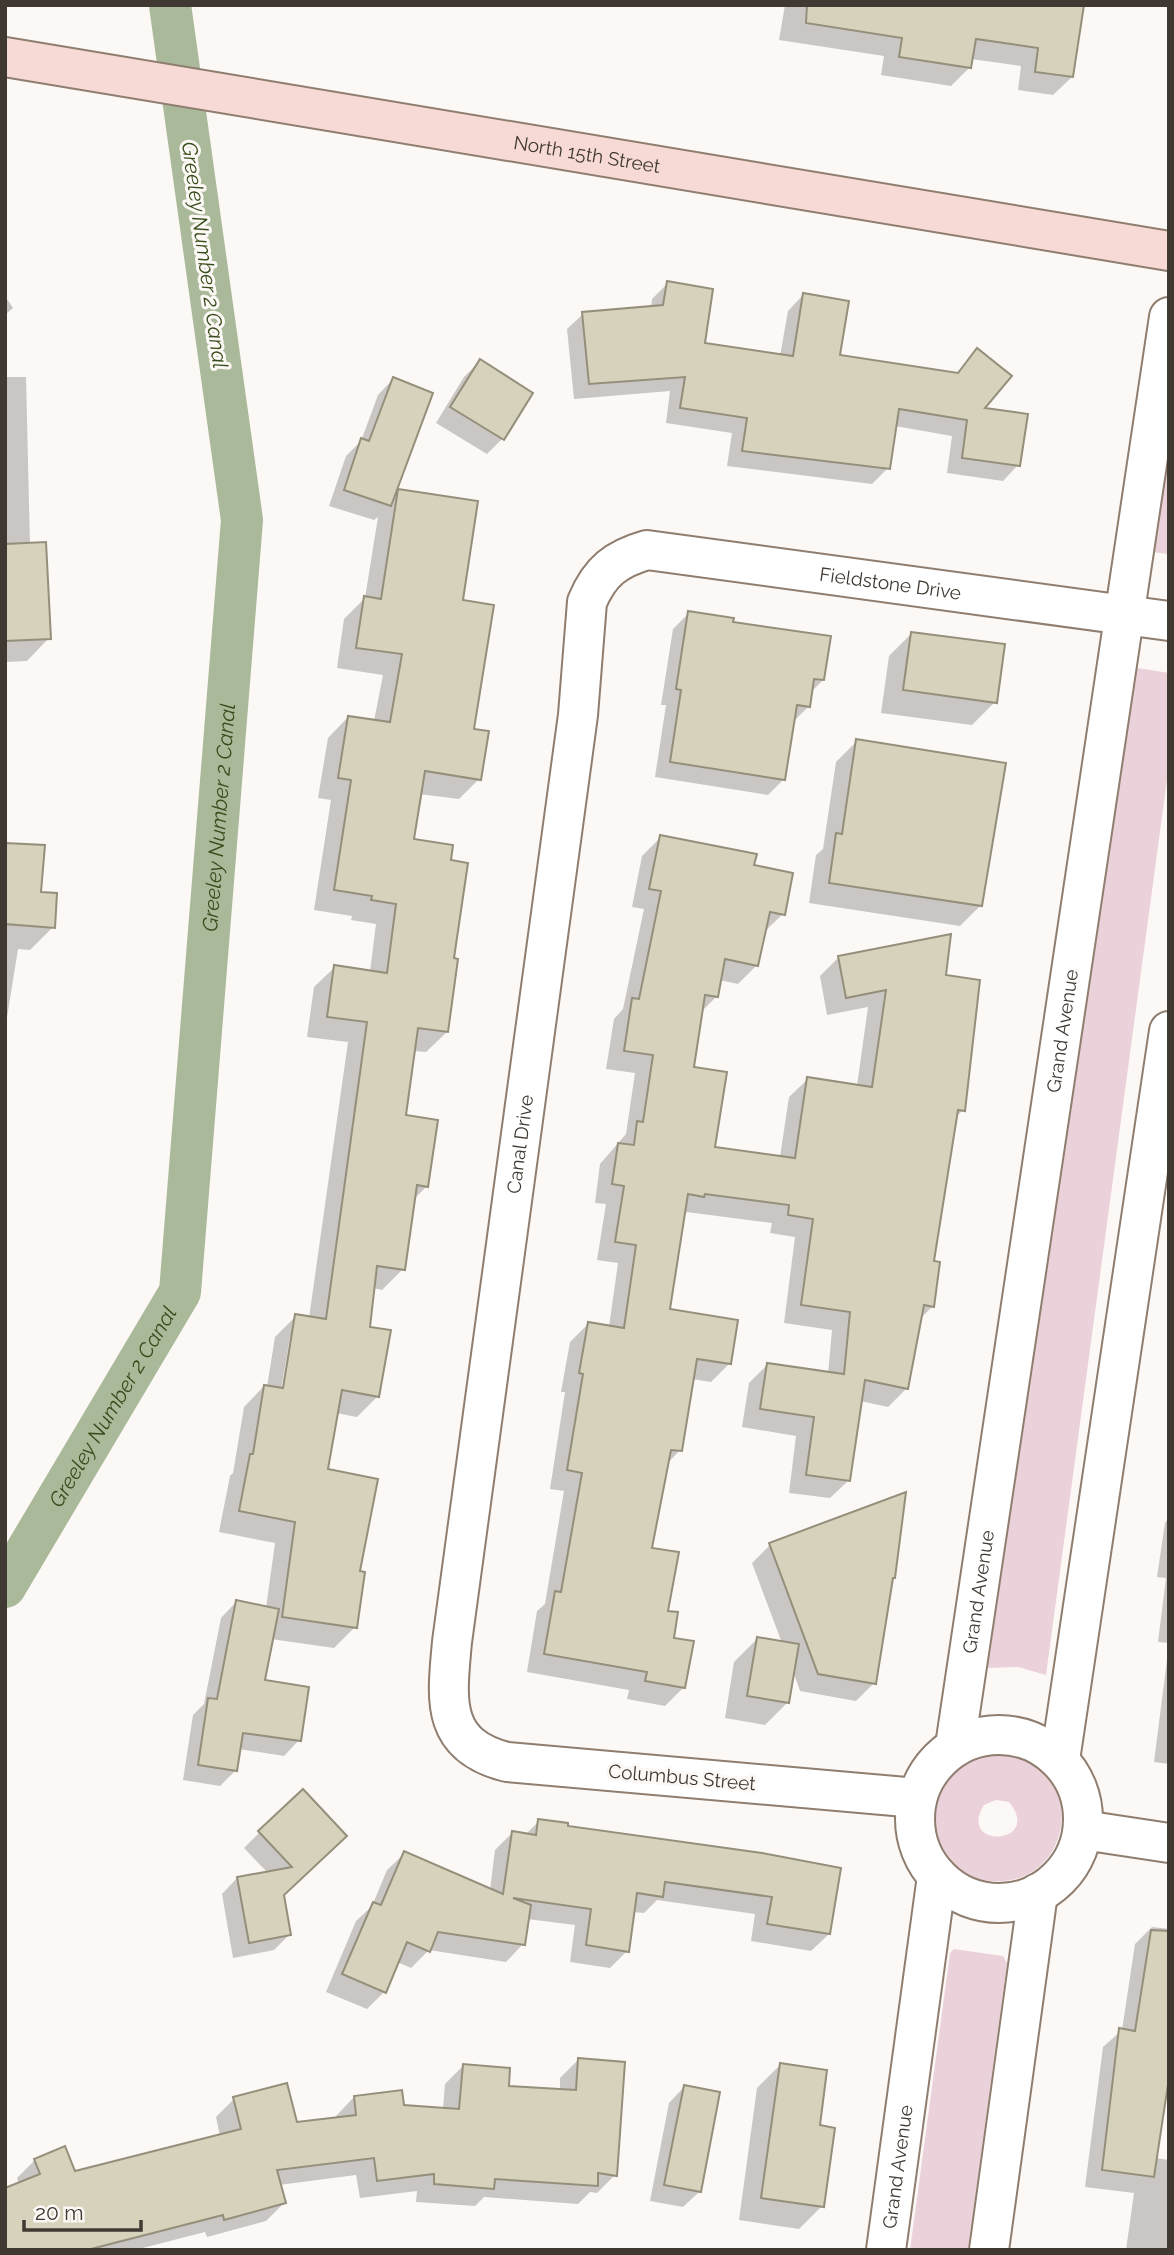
<svg xmlns="http://www.w3.org/2000/svg" width="1174" height="2255" viewBox="0 0 1174 2255" font-family="Raleway,sans-serif">
<style>
.green{fill:#ebd2da;fill-rule:evenodd}
.shadow{fill:#0003;fill-rule:evenodd}
.lines{fill:none;stroke-linecap:round;stroke-linejoin:round}
.canal{stroke:#aab999;stroke-width:42}
.building{fill:#d7d2bc;stroke:#948f7b;stroke-width:2}
.street-casing{stroke:#8f7e70;stroke-width:42}
.secondary-casing{stroke:#8f7e70;stroke-width:42}
.street{stroke:#fff;stroke-width:38}
.secondary{stroke:#f7dad5;stroke-width:38}
.labels{text-anchor:middle;dominant-baseline:central;stroke-width:6;stroke-linejoin:round;paint-order:stroke}
.street-label{font-size:19px;fill:#403932;stroke:#fcf8f5}
.water-label{font-size:21px;font-style:italic;fill:#384d1c;stroke:#fcf8f5}
</style>
<rect width="100%" height="100%" fill="#fcf8f5"/>
<g class="green">
<path d="M1169,361V554L1151,552Z"/>
<path d="M1125,666L1169,673V765L1046,1675L1018,1667L986,1668Z"/>
<path d="M993,1753C1000,1753 1008,1753 1015,1755C1087,1773 1073,1887 991,1881C970,1880 951,1866 940,1848C922,1817 940,1777 968,1760C975,1756 985,1755 993,1753ZM996,1800L1009,1802C1044,1845 956,1850 984,1805Z"/>
<path d="M954,1949L1003,1956L1007,1963L968,2250H910L950,1953Z"/>
</g>
<g class="shadow">
<path d="M785,5H1082L1072,77L1053,95L1018,90L1021,66L971,59L969,68L951,86L881,75L884,56L779,40Z"/>
<path d="M668,283L703,344L780,356L788,311L803,295L838,357L955,375L977,351L982,409L1018,465L1003,481L947,473L952,436L895,426L888,468L872,484L727,466L732,433L666,423L670,391L574,399L567,329L583,314L651,308L652,299Z"/>
<path d="M5,296L13,308L5,315Z"/>
<path d="M480,361L502,439L487,454L436,423L464,377Z"/>
<path d="M5,377H26L30,545L49,638L27,661L5,662Z"/>
<path d="M393,379L392,498L399,491L461,602L472,730L479,779L459,799L419,794L412,841L449,862L452,960L447,1032L426,1052L413,1051L404,1117L427,1186L413,1200L403,1269L382,1290L373,1288L368,1328L378,1396L357,1417L336,1413L326,1470L358,1573L355,1627L334,1648L271,1639L262,1682L299,1740L284,1756L239,1749L236,1770L220,1786L183,1780L193,1715L204,1704L221,1618L236,1602L266,1608L275,1543L219,1532L230,1476L233,1473L244,1407L264,1386L267,1387L275,1337L296,1316L309,1318L348,1042L307,1037L314,987L335,967L370,972L376,924L351,920L352,916L314,910L331,800L318,798L328,738L348,717L374,721L383,675L337,668L344,619L365,598L378,517L374,520L329,506L346,456L361,441L378,395ZM290,1337H293L283,1397L280,1396Z"/>
<path d="M689,613L731,624L823,680L811,692L809,706L793,722L784,779L768,795L655,777L666,705H661L673,629Z"/>
<path d="M911,634L995,702L972,725L881,713L889,656Z"/>
<path d="M857,741L980,906L960,926L809,903L816,855L823,849L836,762Z"/>
<path d="M661,837L752,867L783,914L763,933L757,965L738,984L719,980L716,997L701,1012L692,1069L713,1148L780,1157L789,1097L808,1079L857,1086L868,1007L827,1015L820,976L839,957L944,977L963,1110L954,1119L932,1263L933,1306L920,1319L907,1388L888,1407L860,1401L849,1480L830,1498L789,1493L796,1436L742,1427L749,1383L767,1365L828,1374L832,1330L784,1323L795,1237L770,1233L772,1223L686,1212L684,1214L668,1311L730,1363L711,1382L692,1379L680,1450L667,1464L650,1549L684,1687L665,1706L627,1699L629,1690L527,1672L537,1611L545,1604L564,1491L550,1489L565,1392H561L570,1342L588,1324L609,1327L618,1263L597,1260L606,1204L595,1203L600,1164L626,1134L635,1073L606,1069L614,1019L623,1009L644,909L632,907L642,856Z"/>
<path d="M5,844L39,893L53,927L30,950L18,949L5,1030Z"/>
<path d="M904,1495L874,1683L856,1701L800,1691L793,1671L788,1702L765,1725L725,1718L734,1662L757,1639L782,1643L752,1563L770,1545Z"/>
<path d="M1169,1517V1643L1158,1642L1166,1578L1157,1577L1165,1523Z"/>
<path d="M1169,1644V1764L1154,1762Z"/>
<path d="M539,1821L566,1827L761,1855L829,1934L811,1951L751,1941L755,1914L657,1900L644,1913L633,1912L627,1951L610,1968L570,1962L575,1925L527,1919L523,1944L506,1962L429,1950L411,1968L397,1962L384,1992L367,2009L326,1992L356,1921L372,1906L387,1870L405,1853L490,1890L495,1850L512,1833L525,1835Z"/>
<path d="M260,1832L345,1836L282,1896L289,1935L274,1950L233,1958L222,1894L237,1878L268,1873L244,1848Z"/>
<path d="M1152,1927L1169,1929V2077L1155,2158L1169,2160V2250H1126L1134,2193L1085,2187L1103,2047L1122,2030L1135,1944Z"/>
<path d="M578,2060L615,2175L597,2193L590,2192L578,2204L484,2197L475,2206L416,2202L417,2191L360,2198L356,2175L279,2185L284,2203L266,2221L207,2237L205,2232L135,2250H5L19,2185L17,2178L35,2160L74,2173L220,2136L216,2117L234,2099L296,2124L337,2119L336,2116L354,2097L402,2106L443,2109L445,2084L463,2066L507,2087L560,2091V2078Z"/>
<path d="M780,2065L822,2206L799,2229L739,2220L757,2088Z"/>
<path d="M684,2087L699,2192L683,2207L650,2201L669,2103Z"/>
</g>
<g class="lines">
<path class="canal" id="s1" d="M5,1587L180,1292L242,520L170,5"/>
</g>
<g class="building">
<path d="M807,5H1084L1073,77L1035,72L1038,48L976,39L971,68L899,57L902,38L806,23Z"/>
<path d="M667,281L713,289L705,343L793,356L803,293L849,301L840,355L958,373L977,348L1012,376L985,408L1028,414L1020,466L962,458L967,420L899,409L890,469L742,451L747,418L680,408L685,377L589,384L582,312L663,305Z"/>
<path d="M480,359L533,393L504,440L450,407Z"/>
<path d="M393,377L433,393L391,506L344,490L361,438L369,441Z"/>
<path d="M398,489L478,501L463,600L494,605L474,729L489,731L481,780L425,771L414,839L453,845L451,860L468,863L454,958L458,959L448,1032L418,1028L406,1115L438,1120L428,1187L417,1185L405,1270L377,1266L370,1327L391,1330L379,1397L342,1390L328,1469L378,1479L360,1571L365,1572L357,1628L282,1617L295,1522L239,1511L250,1454H253L264,1385L283,1388L295,1314L326,1319L367,1022L327,1017L334,965L387,973L396,904L371,900L372,896L334,890L351,780L338,778L348,716L390,722L402,654L356,648L364,596L381,599Z"/>
<path d="M46,542L51,639L5,641V544Z"/>
<path d="M688,611L734,618L733,622L831,636L824,680L814,679L810,707L797,705L785,780L670,762L681,690L676,689Z"/>
<path d="M911,632L1005,644L997,703L903,690Z"/>
<path d="M856,739L1006,763L982,906L829,883L836,833L842,834Z"/>
<path d="M660,835L757,854L754,865L793,873L785,915L770,912L758,966L725,959L718,997L705,995L694,1067L727,1072L715,1147L795,1158L807,1077L872,1087L886,990L846,998L838,956L951,934L946,975L980,980L965,1111L958,1110L934,1261L940,1262L934,1307L924,1305L908,1389L865,1380L850,1481L806,1475L814,1417L760,1409L767,1363L844,1374L850,1312L801,1305L813,1219L788,1215L789,1205L705,1194L704,1197L688,1194L670,1309L738,1320L731,1364L697,1359L682,1451L671,1450L652,1548L679,1552L668,1611L678,1612L674,1638L694,1641L685,1688L645,1681L647,1672L544,1654L555,1591L561,1592L582,1473L567,1470L583,1374L579,1373L588,1322L624,1328L636,1245L615,1242L624,1186L612,1184L618,1143L634,1145L637,1121L643,1122L653,1055L624,1051L632,998L639,999L661,891L649,889Z"/>
<path d="M5,843L45,845L41,892L57,893L55,928L5,924Z"/>
<path d="M906,1492L895,1578H893L876,1684L818,1674L769,1543Z"/>
<path d="M236,1600L279,1609L265,1680L309,1687L301,1741L243,1733L237,1771L198,1765L208,1698L217,1699Z"/>
<path d="M757,1637L799,1644L789,1703L747,1696Z"/>
<path d="M303,1789L347,1836L284,1895L291,1935L249,1943L237,1877L292,1867L258,1831Z"/>
<path d="M538,1819L568,1823V1826L762,1853L841,1868L830,1934L767,1924L772,1897L665,1882L663,1897L637,1893L629,1952L586,1945L591,1909L513,1898L531,1905L525,1945L438,1932L430,1952L407,1942L386,1993L342,1974L373,1902L381,1905L404,1851L503,1894L512,1831L536,1835Z"/>
<path d="M1151,1930L1169,1931V2078L1154,2177L1102,2170L1119,2028L1135,2031Z"/>
<path d="M578,2058L625,2062L617,2176L598,2173V2186L495,2179L494,2189L434,2184V2174L377,2181L374,2158L277,2170L286,2203L224,2220L223,2215L87,2250H5V2188L40,2174L34,2159L65,2146L75,2171L241,2129L233,2097L287,2083L297,2122L356,2115L354,2096L402,2090L404,2105L459,2109L463,2064L510,2068L509,2086L576,2090Z"/>
<path d="M780,2063L827,2070L820,2125L835,2128L824,2207L761,2198Z"/>
<path d="M684,2085L720,2092L701,2192L664,2185Z"/>
</g>
<g class="lines">
<g class="street-casing">
<g id="street">
<circle cx="999" cy="1819" r="84"/>
<path id="s2" d="M955,1746L1169,317"/>
<path d="M1060,1760L1169,1031"/>
<path id="s3" d="M917,1798L507,1762C439,1745 447,1698 452,1642L578,715L587,602C600,571 616,559 647,550L1169,621"/>
<path d="M1083,1830L1169,1843"/>
<path id="s4" d="M886,2250L937,1876"/>
<path d="M989,2250L1038,1893"/>
</g>
</g>
<g class="secondary-casing">
<g id="secondary">
<path id="s5" d="M5,57L1169,251"/>
</g>
</g>
<use href="#street" class="street"/>
<use href="#secondary" class="secondary"/>
</g>
<g class="labels">
<g class="street-label">
<text stroke="none"><textPath href="#s5" startOffset="590">North 15th Street</textPath></text>
<text stroke="none"><textPath href="#s3" startOffset="1939">Fieldstone Drive</textPath></text>
<text stroke="none"><textPath href="#s2" startOffset="723">Grand Avenue</textPath></text>
<text stroke="none"><textPath href="#s3" startOffset="1064">Canal Drive</textPath></text>
<text stroke="none"><textPath href="#s2" startOffset="156">Grand Avenue</textPath></text>
<text transform="translate(682 1777) rotate(5)">Columbus Street</text>
<text stroke="none"><textPath href="#s4" startOffset="84">Grand Avenue</textPath></text>
</g>
<g class="water-label">
<text transform="translate(205 255) rotate(82)">Greeley Number 2 Canal</text>
<text stroke="none"><textPath href="#s1" startOffset="819">Greeley Number 2 Canal</textPath></text>
<text stroke="none"><textPath href="#s1" startOffset="210">Greeley Number 2 Canal</textPath></text>
</g>
</g>
<rect width="1174" height="2255" fill="none" stroke="#403932" stroke-width="14"/>
<path d="M24 2220v10h117v-10" fill="none" stroke="#403932" stroke-width="3.5"/>
<text x="35" y="2220" font-size="21" fill="#403932" stroke="#fcf8f5" stroke-width="5" paint-order="stroke">20 m</text>
</svg>
